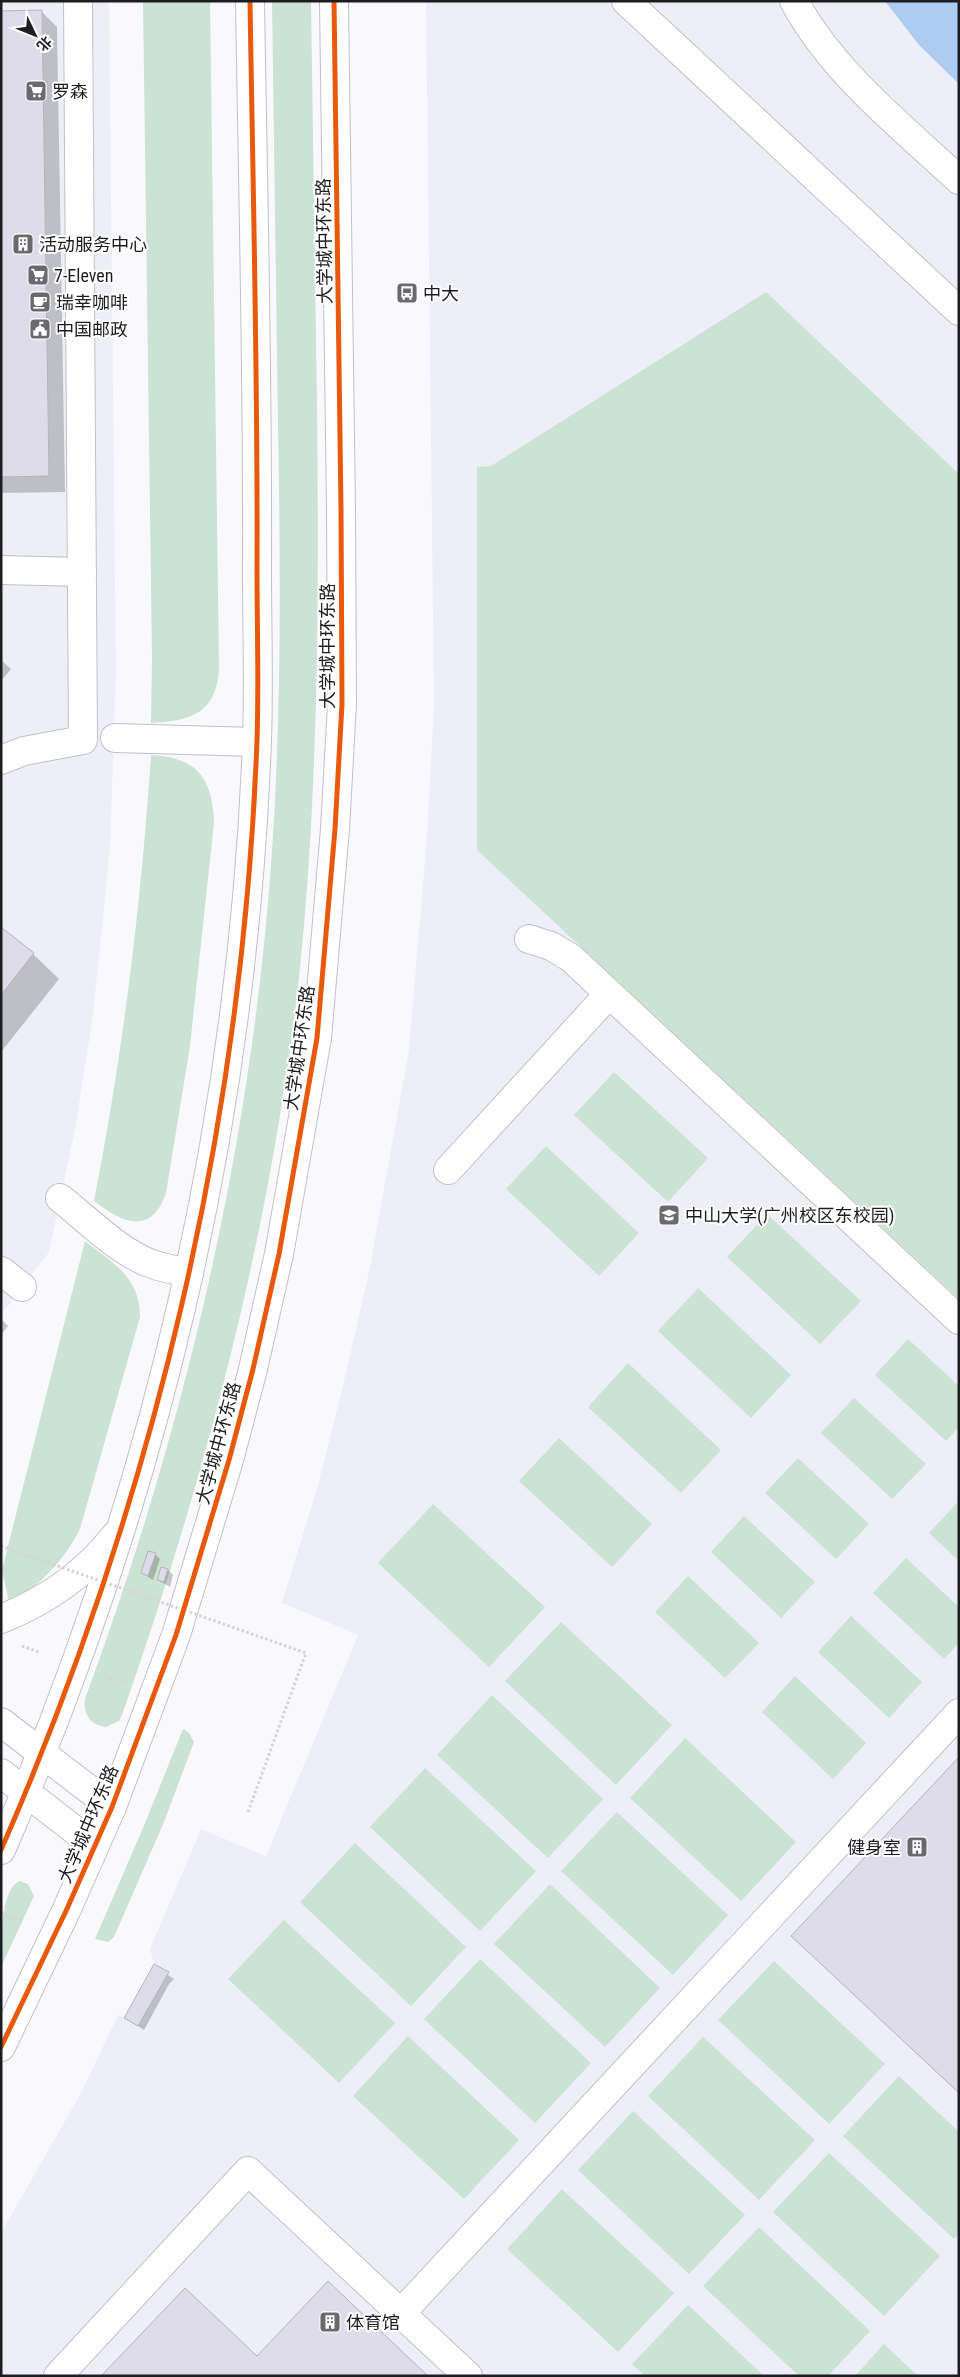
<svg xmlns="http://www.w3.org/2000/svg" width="960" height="2377" viewBox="0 0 960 2377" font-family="'Roboto Condensed','Noto Sans SC',sans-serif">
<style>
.built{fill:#eeeef9}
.green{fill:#cbe3d3}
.water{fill:#acccf2}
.shadow{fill:#0003}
.building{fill:#dedcea;stroke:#b5b5b8}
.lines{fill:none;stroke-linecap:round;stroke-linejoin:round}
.minor-casing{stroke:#c1c1c5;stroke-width:30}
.major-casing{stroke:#c1c1c5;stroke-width:30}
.path{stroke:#d5d5d6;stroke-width:3;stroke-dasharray:2.5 2.5;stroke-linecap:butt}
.minor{stroke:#fefeff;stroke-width:28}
.major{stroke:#fefeff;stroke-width:28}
.path-bridge{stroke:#d5d5d6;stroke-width:3;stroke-dasharray:2.5 2.5;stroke-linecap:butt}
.cycleway-casing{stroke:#fff;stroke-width:8}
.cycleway{stroke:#e8590c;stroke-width:5}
.labels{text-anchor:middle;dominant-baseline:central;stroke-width:4;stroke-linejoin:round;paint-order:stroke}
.poi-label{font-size:18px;fill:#1d1d21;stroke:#fff;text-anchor:start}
.street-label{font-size:18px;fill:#1d1d21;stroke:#fff}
</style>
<rect width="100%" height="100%" fill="#f9f9fd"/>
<g class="built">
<path d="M1,1H109L116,675L110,846L102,929L92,1022L75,1129L49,1252L1,1315Z"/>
<path d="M426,1H959V2376H1V2233L81,2093L118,2015L138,2025L169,1972L154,1964L150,1949L201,1829L266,1856L358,1635L282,1603L318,1485L342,1390L369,1272L409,1050L427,836L434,705Z"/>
</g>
<g class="green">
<path d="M143,1H210L219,668C217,713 191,721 151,723L152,658Z"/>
<path d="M272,1H311C313,135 315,269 317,403C319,595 319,787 299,978C271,1230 206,1476 122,1715L119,1721L106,1727C90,1725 83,1715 85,1699C176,1452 239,1196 265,935C282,765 281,595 278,425C276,284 274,142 272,1Z"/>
<path d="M766,292L959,474V1299L477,850V467L491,466Z"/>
<path d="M151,755C197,757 213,779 214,823L190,1046L166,1193C151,1237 121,1222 94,1201C123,1053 141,905 151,755Z"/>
<path d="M614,1072L708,1158L668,1202L574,1115Z"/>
<path d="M546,1146L639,1233L599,1276L506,1189Z"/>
<path d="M767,1214L861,1301L820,1344L727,1257Z"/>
<path d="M85,1241C113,1263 140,1277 140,1317L80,1529C64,1560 40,1587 9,1602L2,1570Z"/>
<path d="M698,1288L791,1375L751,1418L658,1331Z"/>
<path d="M908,1339L959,1386V1427L946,1441L875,1375Z"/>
<path d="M628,1363L721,1450L681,1493L588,1407Z"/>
<path d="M854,1398L926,1464L892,1499L821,1433Z"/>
<path d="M559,1438L652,1524L612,1567L519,1481Z"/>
<path d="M798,1458L869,1524L836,1559L765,1493Z"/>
<path d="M959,1501V1561L929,1533Z"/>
<path d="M433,1504L545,1607L489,1667L378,1563Z"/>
<path d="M744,1516L815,1582L781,1618L711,1552Z"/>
<path d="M906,1558L959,1607V1643L944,1659L873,1593Z"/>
<path d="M688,1576L759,1643L725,1678L655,1612Z"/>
<path d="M851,1616L922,1682L889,1718L818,1652Z"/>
<path d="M561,1622L672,1725L616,1785L505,1681Z"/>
<path d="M795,1676L866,1743L833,1779L762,1712Z"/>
<path d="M492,1695L603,1799L548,1858L437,1755Z"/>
<path d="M183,1729L189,1733L194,1742L164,1822L114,1937L108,1942L95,1939L143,1828Z"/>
<path d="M685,1738L796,1842L741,1901L630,1798Z"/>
<path d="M425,1768L536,1871L480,1931L370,1827Z"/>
<path d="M617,1812L728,1915L673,1975L561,1871Z"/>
<path d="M355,1843L466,1947L411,2006L300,1902Z"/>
<path d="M20,1881L28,1884L34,1896L1,1967C1,1945 0,1888 20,1881Z"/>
<path d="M550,1884L660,1988L605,2047L494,1944Z"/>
<path d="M284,1920L395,2023L339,2083L228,1979Z"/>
<path d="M480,1959L591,2063L535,2123L424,2019Z"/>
<path d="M774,1961L885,2064L829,2124L718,2020Z"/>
<path d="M408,2036L519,2140L464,2199L353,2096Z"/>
<path d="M703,2037L815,2140L759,2200L648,2096Z"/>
<path d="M899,2076L959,2132V2234L954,2239L843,2136Z"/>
<path d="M633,2111L745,2215L689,2274L578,2170Z"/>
<path d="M829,2153L940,2256L884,2316L773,2212Z"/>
<path d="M562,2189L674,2293L618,2352L507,2249Z"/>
<path d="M759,2227L870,2331L828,2376H799L703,2286Z"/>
<path d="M688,2305L764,2376H645L632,2364Z"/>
<path d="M884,2344L918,2376H855Z"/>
</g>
<path class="water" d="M885,1H959V84L919,45Z"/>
<g class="shadow">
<path d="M41,11L57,27L65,492L1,493V12Z"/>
<path d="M1,660L11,669L1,681Z"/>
<path d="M1,928L33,954L59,979L1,1052Z"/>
<path d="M1,1319L8,1326L1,1335Z"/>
<path d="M155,1554L160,1559L153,1580L142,1573Z"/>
<path d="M168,1570L173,1575L170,1587L158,1580Z"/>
<path d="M154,1966L174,1979L169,1984L144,2030L126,2018Z"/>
</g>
<g class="building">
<path d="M42,10L49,476L1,477V11Z"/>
<path d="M1,927L34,953L1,995Z"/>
<path d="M148,1551L156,1553L148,1576L141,1573Z"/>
<path d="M161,1567L168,1569L164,1582L157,1580Z"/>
<path d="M959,1757V2093L791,1936Z"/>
<path d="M154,1964L169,1972L138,2026L124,2018Z"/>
<path d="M328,2281L428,2376H101L185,2288L257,2356Z"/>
</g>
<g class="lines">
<g class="minor-casing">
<g id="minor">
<path d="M626,1L959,311"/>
<path d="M794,1C833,73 900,125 959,180"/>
<path d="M1,570L82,572"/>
<path d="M115,738L257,742"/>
<path d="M1,760L24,751L83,740L78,1"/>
<path d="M529,939L551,946L571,958L959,1320"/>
<path d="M448,1170L609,994"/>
<path d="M60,1198C88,1220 122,1255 155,1265C166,1269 178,1270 189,1273"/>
<path d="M1,1271L22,1287"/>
<path d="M1,1722L112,1807"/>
<path d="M1,1773L94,1845"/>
<path d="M401,2313L959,1713"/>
<path d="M58,2376L248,2171L468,2376"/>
</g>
</g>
<g class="major-casing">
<g id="major">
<path d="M1,1619C46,1601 85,1574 115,1536"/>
<path d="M1,1850C154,1500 243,1123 257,740C259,683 257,626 257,570C258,380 253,191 250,1"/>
<path d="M1,2047L66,1911L112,1807L176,1635L229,1460L253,1369L279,1254L317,1038L335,829L342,704L341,509L334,1"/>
</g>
</g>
<g class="path">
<path d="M22,1646L39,1652"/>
<path d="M105,1676L125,1683"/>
<path d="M248,1812L299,1672"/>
<path d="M1,1912L23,1922"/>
</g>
<use href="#minor" class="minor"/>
<use href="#major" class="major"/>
<path class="path-bridge" d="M1,1546L306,1653L299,1672"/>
<g class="cycleway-casing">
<g id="cycleway">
<path d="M1,1850C154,1500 243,1123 257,740C259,683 257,626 257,570C258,380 253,191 250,1"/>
<path d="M1,2047L66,1911L112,1807L176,1635L229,1460L253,1369L279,1254L317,1038L335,829L342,704L341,509L334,1"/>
</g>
</g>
<use href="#cycleway" class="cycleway"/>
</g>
<defs>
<g id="supermarket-square" transform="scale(1.125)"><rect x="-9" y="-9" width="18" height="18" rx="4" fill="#6a6a6e" stroke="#fff"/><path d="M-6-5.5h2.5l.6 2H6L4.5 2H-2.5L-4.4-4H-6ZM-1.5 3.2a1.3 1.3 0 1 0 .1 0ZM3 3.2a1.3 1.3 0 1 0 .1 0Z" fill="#fff"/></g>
<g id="building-square" transform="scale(1.125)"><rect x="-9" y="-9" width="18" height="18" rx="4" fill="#6a6a6e" stroke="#fff"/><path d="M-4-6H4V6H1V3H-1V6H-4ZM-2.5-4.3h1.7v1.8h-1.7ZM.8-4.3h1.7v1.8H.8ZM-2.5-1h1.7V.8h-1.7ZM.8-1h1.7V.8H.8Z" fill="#fff"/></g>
<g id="bus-square" transform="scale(1.125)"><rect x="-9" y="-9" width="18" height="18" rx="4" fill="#6a6a6e" stroke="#fff"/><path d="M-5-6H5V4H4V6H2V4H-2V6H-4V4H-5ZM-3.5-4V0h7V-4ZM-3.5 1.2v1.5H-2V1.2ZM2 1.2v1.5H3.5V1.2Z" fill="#fff"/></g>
<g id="cafe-square" transform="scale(1.125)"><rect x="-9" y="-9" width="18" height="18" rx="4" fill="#6a6a6e" stroke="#fff"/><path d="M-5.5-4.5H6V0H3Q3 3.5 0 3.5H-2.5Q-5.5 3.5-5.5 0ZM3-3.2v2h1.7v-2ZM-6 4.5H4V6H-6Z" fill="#fff"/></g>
<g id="civic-square" transform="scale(1.125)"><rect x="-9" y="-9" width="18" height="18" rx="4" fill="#6a6a6e" stroke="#fff"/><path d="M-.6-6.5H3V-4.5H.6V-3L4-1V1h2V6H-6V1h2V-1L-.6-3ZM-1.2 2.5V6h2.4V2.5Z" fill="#fff"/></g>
<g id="university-square" transform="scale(1.125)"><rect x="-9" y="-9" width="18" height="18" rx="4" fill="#6a6a6e" stroke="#fff"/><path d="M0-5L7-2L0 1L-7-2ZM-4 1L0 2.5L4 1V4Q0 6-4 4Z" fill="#fff"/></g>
</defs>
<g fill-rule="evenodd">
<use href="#supermarket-square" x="36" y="91"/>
<use href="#building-square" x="23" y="244"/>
<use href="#supermarket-square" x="38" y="275"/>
<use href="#bus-square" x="407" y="293"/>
<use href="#cafe-square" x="40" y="302"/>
<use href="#civic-square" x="40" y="329"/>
<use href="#university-square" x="669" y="1215"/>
<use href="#building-square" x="917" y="1847"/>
<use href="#building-square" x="330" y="2322"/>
</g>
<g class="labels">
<g class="poi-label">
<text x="52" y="91">罗森</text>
<text x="39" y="244">活动服务中心</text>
<text x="54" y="275">7-Eleven</text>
<text x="423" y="293">中大</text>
<text x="56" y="302">瑞幸咖啡</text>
<text x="56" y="329">中国邮政</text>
<text x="685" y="1215">中山大学(广州校区东校园)</text>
<text x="901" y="1847" text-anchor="end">健身室</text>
<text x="346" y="2322">体育馆</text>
</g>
<g class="street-label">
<text transform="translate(324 241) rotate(-91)">大学城中环东路</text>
<text transform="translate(327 646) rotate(-90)">大学城中环东路</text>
<text transform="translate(299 1048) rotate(-82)">大学城中环东路</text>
<text transform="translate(218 1443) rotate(-75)">大学城中环东路</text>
<text transform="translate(88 1824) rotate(-67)">大学城中环东路</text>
</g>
</g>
<rect width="960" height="2377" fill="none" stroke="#1d1d21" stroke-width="5"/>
<g transform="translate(35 35) rotate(133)" stroke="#ffffff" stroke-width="4" paint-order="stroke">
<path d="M0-4L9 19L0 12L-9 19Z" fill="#1d1d21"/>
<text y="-8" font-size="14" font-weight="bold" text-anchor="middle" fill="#1d1d21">北</text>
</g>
</svg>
